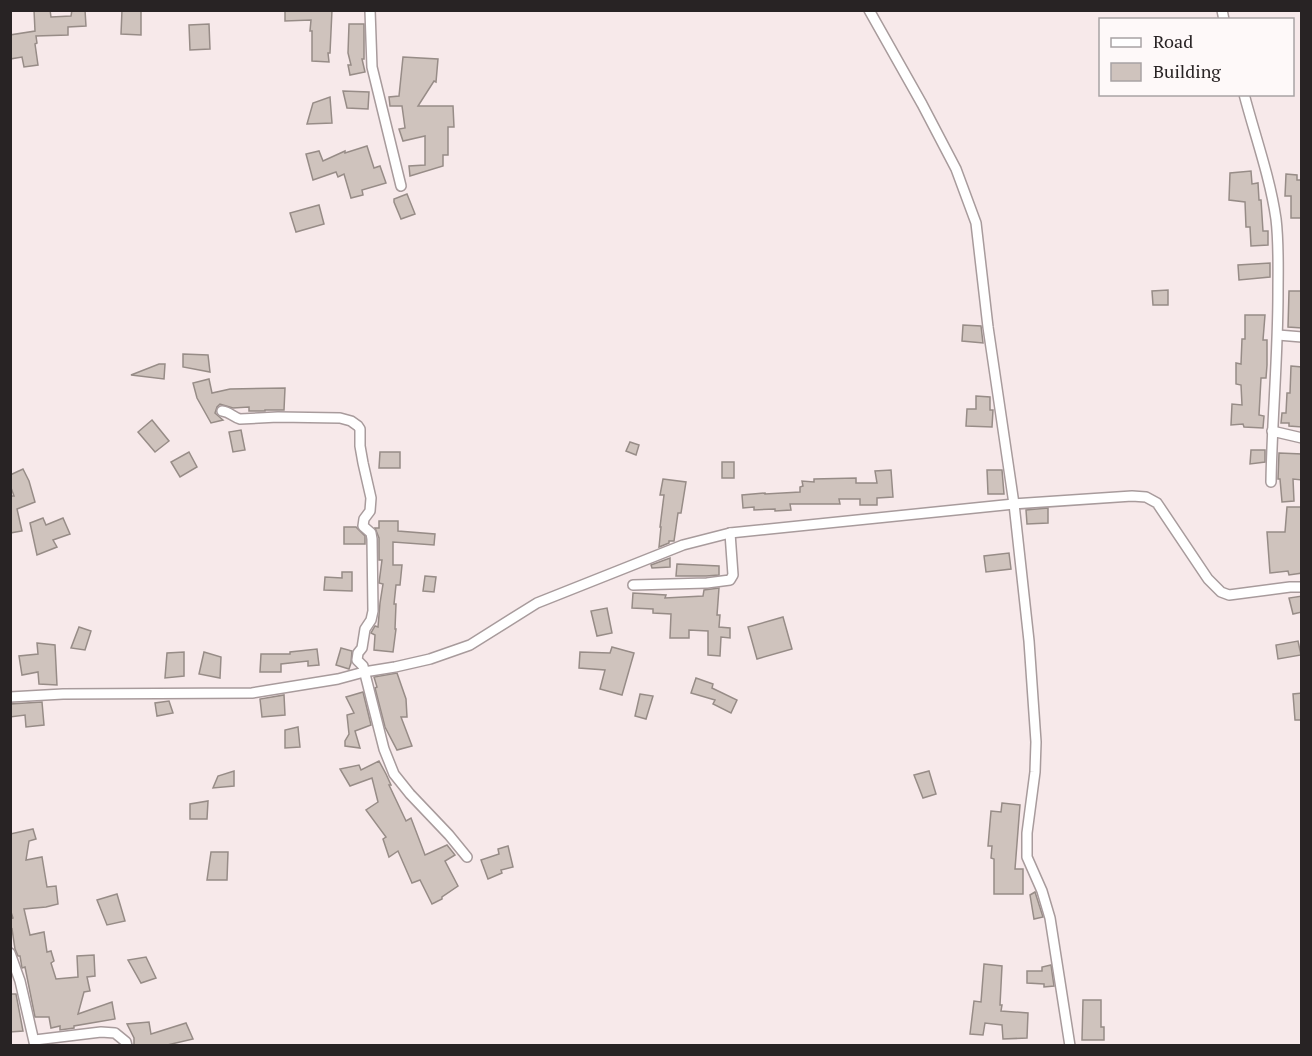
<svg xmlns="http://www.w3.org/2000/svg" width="1312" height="1056" viewBox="0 0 1312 1056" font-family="'PT Serif',serif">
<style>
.building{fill:#cfc3bd;stroke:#978c87;stroke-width:1.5}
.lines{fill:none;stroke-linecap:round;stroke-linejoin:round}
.minor-casing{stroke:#a89b9c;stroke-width:12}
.minor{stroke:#fff;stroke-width:9}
</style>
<rect width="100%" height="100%" fill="#f7e9ea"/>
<g class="building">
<path d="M34,10H50L51,17L71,16L72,10H85L86,26L68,27V35L36,36L37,43L35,44L38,65L24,67L22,57L10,59V35L35,31Z"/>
<path d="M122,10H141V35L121,34Z"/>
<path d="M285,10H332L330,53H328L329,62L312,61V31H310L311,20L285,21Z"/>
<path d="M209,24L210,49L190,50L189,25Z"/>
<path d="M349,24H364V59H362L365,72L350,75L348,65H351L348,53Z"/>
<path d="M403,57L438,59L436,82L434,81L418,106H453L454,127H448V155H443V166L410,176L409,166L425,165V136L403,141L399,129L405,128L402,106H390L389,97L399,96Z"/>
<path d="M343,91L369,92L368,109L347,108Z"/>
<path d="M330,97L332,123L307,124L313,103Z"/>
<path d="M367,146L374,168L380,166L386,183L362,190L363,195L351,198L344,174L338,177L336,172L313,180L306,154L319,151L323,161L345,151V153Z"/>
<path d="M1251,171L1252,184L1258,183L1259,200H1261L1263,231H1268V245L1251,246L1250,227H1246L1245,202L1229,200L1230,173Z"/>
<path d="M1286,174L1297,175V180H1302V218H1291V196H1285Z"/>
<path d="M407,194L415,214L401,219L394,202V199Z"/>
<path d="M319,205L324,224L296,232L290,213Z"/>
<path d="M1270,263V277L1239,280L1238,265Z"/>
<path d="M1168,290V305H1153L1152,291Z"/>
<path d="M1289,291H1302V328L1288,327Z"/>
<path d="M1245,315H1265L1263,340H1267V365L1266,378H1261L1259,415L1264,416L1263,428L1244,427L1243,424L1231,425L1232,404L1242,405L1241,385L1236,384V363L1241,364L1242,339H1245Z"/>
<path d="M963,325L981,326L983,343L962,341Z"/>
<path d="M183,354L208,355L210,372L183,367Z"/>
<path d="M159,364H165L164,379L131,375Z"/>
<path d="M1291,366L1302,367V427L1289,426V423H1281L1282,413H1286L1287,393H1290Z"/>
<path d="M209,379L212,393L230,389L285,388L284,410H265V411H249V407L233,408L220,404L217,407L215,413L223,420L211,423L197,398L193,383Z"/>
<path d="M976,396L990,397V410H993L992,427L966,426L967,409H976Z"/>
<path d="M152,420L169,441L155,452L138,432Z"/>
<path d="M241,430L245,450L233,452L229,432Z"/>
<path d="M630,442L639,445L636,455L626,451Z"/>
<path d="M1251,450H1265V462L1250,464Z"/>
<path d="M189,452L197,467L180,477L171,462Z"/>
<path d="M380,452H400V468H379Z"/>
<path d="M1279,453L1302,454V480L1293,479L1294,501L1282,502L1280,479H1278Z"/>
<rect x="722" y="462" width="12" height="16"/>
<path d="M23,469L29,481L35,502L17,509L22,531L10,533V496H14L10,485V475Z"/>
<path d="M891,470L893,497L877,498V505H860V499H839L840,504H790L791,510L775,511V509L754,510V507L743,508L742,495L765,493V494L800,492V487L803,486L802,481L814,482V479L856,478V483H877L875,471Z"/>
<path d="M987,470H1002L1004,494H988Z"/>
<path d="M663,479L686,482L681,513H678L674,541H669V543L659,547L661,527H660L664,495H660Z"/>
<path d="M1287,507H1302V573L1289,575L1288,571L1270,573L1267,532H1285Z"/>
<path d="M1048,508V523L1027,524L1026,510Z"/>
<path d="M43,518L46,525L63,518L70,534L53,540L57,547L37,555L30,523Z"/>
<path d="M379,521H398V531L435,534L434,545L393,542V565H402L400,585H396L394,604H396L395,629H396L393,652L374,650L375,635L371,633L375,626L378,627L380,603L383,584L379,583L382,560H379V538L375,528H379Z"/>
<path d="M344,527H356L365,536V544H344Z"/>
<path d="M1009,553L1011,569L986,572L984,556Z"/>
<path d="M670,558V567L652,568L651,565Z"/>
<path d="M677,564L719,566V575L706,576H676Z"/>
<path d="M342,572H352V591L324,590L325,577L342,578Z"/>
<path d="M425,576L436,577L434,592L423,591Z"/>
<path d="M719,588L717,615H720L719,627L730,628V638L721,637L720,656L708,655V631L689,630V638H670L671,614L653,613V609L632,608L633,593L666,595L665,598L703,596L704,590Z"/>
<path d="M1302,596V612L1293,614L1289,598Z"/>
<path d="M607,608L612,633L597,636L591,611Z"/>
<path d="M783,617L792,649L757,659L748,627Z"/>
<path d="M79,627L91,631L85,650L71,648Z"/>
<path d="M1298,641L1301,655L1278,659L1276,645Z"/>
<path d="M37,643L55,645L57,685L39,684L38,672L22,675L19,656L38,654Z"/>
<path d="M612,647L634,653L622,695L600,689L605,670L579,668L580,652L610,653Z"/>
<path d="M341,648L352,651L351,663L349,669L336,665Z"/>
<path d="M317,649L319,665L308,666V661L281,664V672H260L261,654H290V652Z"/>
<path d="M184,652V676L165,678L167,653Z"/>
<path d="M204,652L221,657L220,678L199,674Z"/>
<path d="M397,673L406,699L407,717H401L412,746L397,750L385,727L375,688L377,687L374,677Z"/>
<path d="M696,678L713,684L712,688L737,700L731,713L713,704L715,700L691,693Z"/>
<path d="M363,692L371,725L355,731L360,748L345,746V741L349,734L347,715L354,713L346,697Z"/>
<path d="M1302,693V720H1295L1293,694Z"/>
<path d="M640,694L653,696L646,719L635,716Z"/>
<path d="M284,695L285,715L262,717L260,699Z"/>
<path d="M169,701L173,713L157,716L155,703Z"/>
<path d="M42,702L44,725L26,727L25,715L10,717V704Z"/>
<path d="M298,727L300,747L285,748V730Z"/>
<path d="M379,761L386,774L391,785H389L406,821L411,818L425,855L447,845L455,855L445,861L458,886L442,897V899L432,904L420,880L412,883L398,851L389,857L383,839L386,837L366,810L378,802L372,778L350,786L340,769L359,765L361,770Z"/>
<path d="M234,771V786L213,788L218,776Z"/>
<path d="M929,771L936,794L923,798L914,775Z"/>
<path d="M208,801L207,819H190V804Z"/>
<path d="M1002,803L1020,805L1015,869H1023V894H994V859L991,858L992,846H988L991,811L1001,812Z"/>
<path d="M33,829L36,839L29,841L26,860L42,857L47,887L56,886L58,904L46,907L24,909L30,935L44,932L47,952L51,951L54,961L51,963L56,979L78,977L77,956L94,955L95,976L87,977L90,991L84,992L78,1014L112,1002L115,1019L74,1026V1028L60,1030V1026L51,1028L49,1017H35L25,967L22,968L20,956H18L15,949L12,929L10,930V919L13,918L10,909V834Z"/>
<path d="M508,846L513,867L501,870L502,873L488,879L481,860L499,854L498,849Z"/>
<path d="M211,852H228L227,880H207Z"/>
<path d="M1035,892L1043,917L1034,919L1030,895Z"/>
<path d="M117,894L125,921L107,925L97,900Z"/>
<path d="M146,957L156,978L141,983L128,960Z"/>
<path d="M984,964L1002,966L1000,1005H1002L1001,1011L1028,1013L1027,1038L1003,1039L1002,1025L985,1023L983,1035L970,1034L974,1001L981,1002Z"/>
<path d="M1051,965L1054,986L1044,987V984L1027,983V971H1042V967Z"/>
<path d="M10,994H16L23,1031L10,1032Z"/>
<path d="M1083,1000H1101V1027H1104V1040H1082Z"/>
<path d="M149,1022L151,1034L186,1023L193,1039L163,1046H134V1038L127,1024Z"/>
</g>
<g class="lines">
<g class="minor-casing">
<g id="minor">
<path d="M370,10L372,67L401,186"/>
<path d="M869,10L922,104L956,169L976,223L988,327L1014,504L1029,641L1036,742L1035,772L1027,833V857L1042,891L1050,918L1070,1046"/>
<path d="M1222,10L1224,20"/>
<path d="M1244,94C1255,136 1270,177 1276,219C1279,244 1278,269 1278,293C1278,356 1272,419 1271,482"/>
<path d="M1278,335L1302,337"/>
<path d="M222,411C230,412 233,417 240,419L278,417L340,418L351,421L358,426L360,429V446L363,463L371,498L370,511L364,519L363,526L371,533L372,539L373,611L371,620L365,629L362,648L358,653L357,660L363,666L384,749L394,774L410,794L449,835L467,857"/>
<path d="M1272,431L1302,438"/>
<path d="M633,585L707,583L730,580L733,575L730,533"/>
<path d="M10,697L63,694L252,693L338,679L364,672L395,667L430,659L470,645L537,603L683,545L730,533L1014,504L1132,496L1146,497L1157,503L1208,579L1221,592L1229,595L1290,587H1302"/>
<path d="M10,953L20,981L35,1046"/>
<path d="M35,1040L101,1032L115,1033L126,1042L127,1046"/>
</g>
</g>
<use href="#minor" class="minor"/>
</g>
<rect width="1312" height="1056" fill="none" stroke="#282324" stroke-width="24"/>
<rect x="1099" y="18" width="195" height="78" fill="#fef9f9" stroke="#a8a3a4" stroke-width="1.5"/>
<rect x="1111" y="38" width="30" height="9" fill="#ffffff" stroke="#a8a3a4" stroke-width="1.5"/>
<text x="1153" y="48" font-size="18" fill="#282324">Road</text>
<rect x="1111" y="63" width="30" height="18" fill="#cfc3bd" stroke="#a8a3a4" stroke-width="1.5"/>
<text x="1153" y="78" font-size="18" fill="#282324">Building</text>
</svg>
